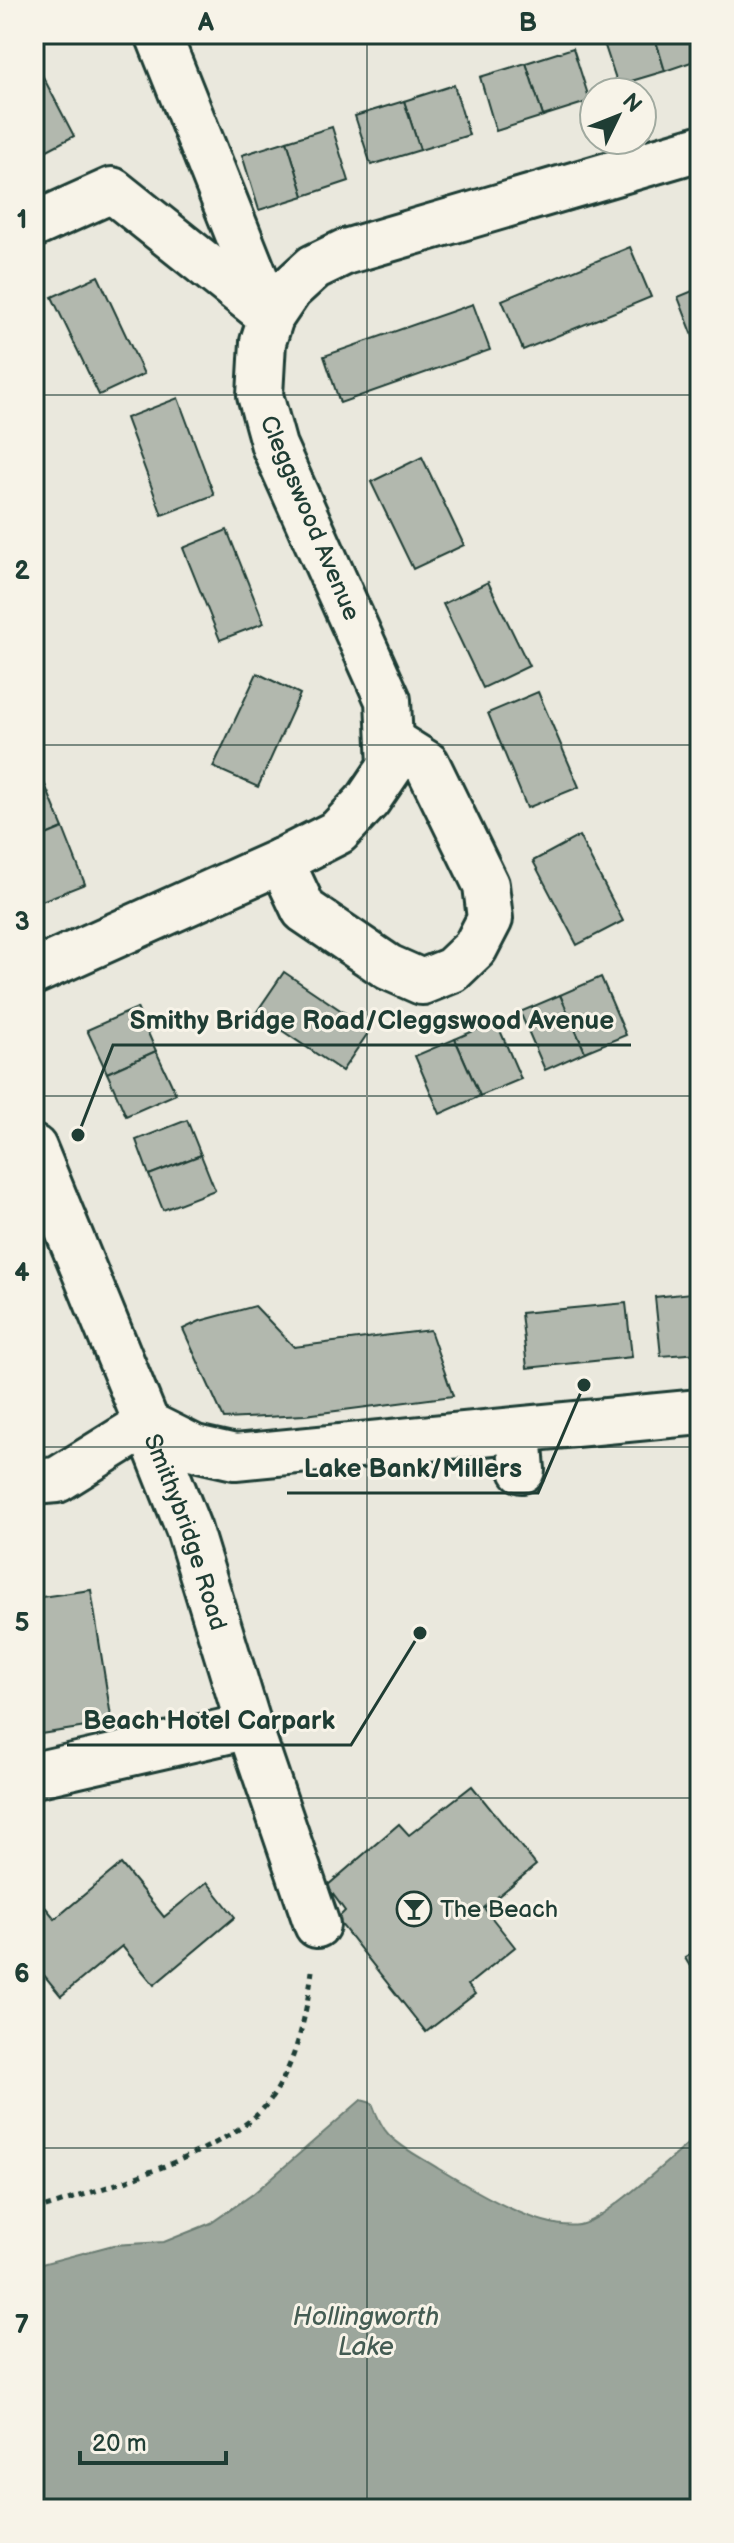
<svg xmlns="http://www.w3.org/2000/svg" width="734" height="2543" viewBox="0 0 734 2543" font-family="'Balsamiq Sans',sans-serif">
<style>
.water{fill:#9ca69c;stroke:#6a7c72;stroke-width:2}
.building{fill:#b2b8ae;stroke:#1f3d34;stroke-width:2}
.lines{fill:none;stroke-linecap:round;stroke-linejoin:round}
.minor-casing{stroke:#1f3d34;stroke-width:50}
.major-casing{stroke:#1f3d34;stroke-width:50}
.path{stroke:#1f3d34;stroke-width:5;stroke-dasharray:6 6;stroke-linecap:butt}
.minor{stroke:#f7f3e8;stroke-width:44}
.major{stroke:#f7f3e8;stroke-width:44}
.grid{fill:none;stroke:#1f3d34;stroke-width:2;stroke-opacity:0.55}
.labels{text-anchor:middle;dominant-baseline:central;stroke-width:6;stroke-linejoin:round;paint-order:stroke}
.street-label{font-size:24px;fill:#1f3d34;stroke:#f7f3e8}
.poi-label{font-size:24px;fill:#1f3d34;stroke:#f7f3e8;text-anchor:start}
.water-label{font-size:26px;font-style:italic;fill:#445c53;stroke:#f7f3e8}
.leader{fill:none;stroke:#1f3d34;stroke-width:3}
.callout-dot{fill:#1f3d34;stroke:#f7f3e8;stroke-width:3}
.callout-label{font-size:26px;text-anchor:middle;font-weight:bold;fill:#1f3d34;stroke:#f7f3e8;stroke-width:6;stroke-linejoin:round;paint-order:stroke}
.neatline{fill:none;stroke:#1f3d34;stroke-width:3}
.grid-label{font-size:26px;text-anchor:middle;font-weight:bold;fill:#1f3d34}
</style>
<rect width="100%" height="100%" fill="#eae8dd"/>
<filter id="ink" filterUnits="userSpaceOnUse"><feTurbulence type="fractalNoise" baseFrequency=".0125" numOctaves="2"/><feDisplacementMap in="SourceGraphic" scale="16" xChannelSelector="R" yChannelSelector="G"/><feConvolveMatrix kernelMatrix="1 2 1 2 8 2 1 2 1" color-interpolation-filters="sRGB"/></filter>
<g filter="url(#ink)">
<path class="water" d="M361,2100L372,2103C376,2114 381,2127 389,2135C404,2150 422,2158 439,2169C472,2189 540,2231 579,2225C605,2221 676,2153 700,2133V2509H34V2266L113,2245L164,2242L211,2223L253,2194Z"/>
<g class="building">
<path d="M601,34H654L665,71L618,85Z"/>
<path d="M654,34H700V59L665,71Z"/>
<path d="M573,48L590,101L543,116L526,63Z"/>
<path d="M526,63L543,116L496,131L480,77Z"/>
<path d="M41,73L74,136L34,157V77Z"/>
<path d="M454,85L469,135L420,150L404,101Z"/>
<path d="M404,101L420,150L371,165L355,116Z"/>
<path d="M332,127L349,181L304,196L287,141Z"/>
<path d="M287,141L304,196L259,210L242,155Z"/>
<path d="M630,247L651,297L523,350L502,300Z"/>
<path d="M98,276L144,374L99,395L52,297Z"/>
<path d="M700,288V345L697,346L678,297Z"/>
<path d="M473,304L490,350L340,403L324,356Z"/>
<path d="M178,398L214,495L162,515L126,418Z"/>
<path d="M422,457L464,545L413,569L371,482Z"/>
<path d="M227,530L264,623L220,640L183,548Z"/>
<path d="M488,582L529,666L483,688L443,604Z"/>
<path d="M257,673L300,694L258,787L213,767Z"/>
<path d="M538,692L579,787L527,808L488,713Z"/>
<path d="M40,773L63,828L34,840V776Z"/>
<path d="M63,828L85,884L34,904V840Z"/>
<path d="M579,836L623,921L577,945L533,861Z"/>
<path d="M284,972L370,1030L342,1071L256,1013Z"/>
<path d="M601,977L626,1035L585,1052L560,995Z"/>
<path d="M560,995L585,1052L545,1070L520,1012Z"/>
<path d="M137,1008L156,1051L107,1073L87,1030Z"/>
<path d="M496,1021L521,1079L480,1096L455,1039Z"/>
<path d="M455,1039L480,1096L440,1114L415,1056Z"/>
<path d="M156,1051L176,1094L126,1116L107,1073Z"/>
<path d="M187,1120L201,1155L149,1175L136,1140Z"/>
<path d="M201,1155L215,1190L163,1210L149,1175Z"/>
<path d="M700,1292V1353L661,1356L655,1297Z"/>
<path d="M626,1303L632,1357L527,1368L521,1313Z"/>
<path d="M255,1306L294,1347L430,1330L453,1396L305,1415L224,1419L183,1329L200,1321Z"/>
<path d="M91,1590L112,1723L34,1735V1598Z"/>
<path d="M472,1786L536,1865L484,1908L515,1947L468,1985L475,1994L426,2032L337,1919L345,1911L327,1886L399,1824L409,1835Z"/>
<path d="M121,1864L164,1917L207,1882L235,1917L154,1985L122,1946L61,1996L34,1963V1893L55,1919Z"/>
<path d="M700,1947V1983L685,1958Z"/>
</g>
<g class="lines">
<g class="minor-casing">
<g id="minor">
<path d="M158,34L271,317"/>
<path d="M34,225L112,190L270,316"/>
<path d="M281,861L304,910L388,967L422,982L452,970L475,948L490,919L486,885L427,764L392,742"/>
<path d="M34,972L281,861L338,832L368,800L391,766L388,700L274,446L260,395L263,342L271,317L290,289L314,267L345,252L700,148"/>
<path d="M519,1432L522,1470"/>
<path id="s1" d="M34,1482L57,1480L147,1424L189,1530L249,1726L317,1925"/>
<path d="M34,1775L249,1726"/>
</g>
</g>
<g class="major-casing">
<path id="major" d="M34,1148L147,1424L195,1448L235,1457L700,1412"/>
</g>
<path class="path" d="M34,2211C96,2190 227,2154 267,2104C296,2067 306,2016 312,1971"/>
<use href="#minor" class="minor"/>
<use href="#major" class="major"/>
</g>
</g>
<path class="grid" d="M367,34V2509M34,395H700M34,745H700M34,1096H700M34,1447H700M34,1798H700M34,2148H700"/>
<defs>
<g id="bar-ring" transform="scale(1.8)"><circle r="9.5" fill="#f7f3e8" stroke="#1f3d34" stroke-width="1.5"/><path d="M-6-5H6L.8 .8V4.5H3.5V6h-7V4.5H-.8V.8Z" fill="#1f3d34"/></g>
</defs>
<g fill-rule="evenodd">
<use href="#bar-ring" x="414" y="1909"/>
</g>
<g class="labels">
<g class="street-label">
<text transform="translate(310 518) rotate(67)">Cleggswood Avenue</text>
<text stroke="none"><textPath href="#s1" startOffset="244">Smithybridge Road</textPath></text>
</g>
<g class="poi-label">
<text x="440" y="1909">The Beach</text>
</g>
<g class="water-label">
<text x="366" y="2317">Hollingworth<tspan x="366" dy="30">Lake</tspan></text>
</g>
</g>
<path class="leader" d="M78 1135L113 1045H631M584 1385L538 1493H287M420 1633L351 1745H67"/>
<g class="callout-dot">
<circle cx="78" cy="1135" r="8"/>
<circle cx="584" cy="1385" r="8"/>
<circle cx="420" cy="1633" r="8"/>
</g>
<g class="callout-label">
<text x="372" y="1029">Smithy Bridge Road/Cleggswood Avenue</text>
<text x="413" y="1477">Lake Bank/Millers</text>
<text x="209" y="1729">Beach Hotel Carpark</text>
</g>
<rect width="734" height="2543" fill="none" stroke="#f7f3e8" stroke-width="88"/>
<g transform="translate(618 116) rotate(47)"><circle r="38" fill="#f7f3e8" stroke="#a1aaa0" stroke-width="2"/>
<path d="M0-6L14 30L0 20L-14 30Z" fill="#1f3d34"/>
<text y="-12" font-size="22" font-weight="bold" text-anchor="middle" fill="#1f3d34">N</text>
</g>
<path d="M80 2451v12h146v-12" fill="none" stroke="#1f3d34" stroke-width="4"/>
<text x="92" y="2451" font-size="24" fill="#1f3d34" stroke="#f7f3e8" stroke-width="6" paint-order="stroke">20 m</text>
<rect x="44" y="44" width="646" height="2455" class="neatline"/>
<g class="grid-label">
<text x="206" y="31">A</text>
<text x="528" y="31">B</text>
<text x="22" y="228">1</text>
<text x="22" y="579">2</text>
<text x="22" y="930">3</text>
<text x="22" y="1281">4</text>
<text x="22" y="1631">5</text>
<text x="22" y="1982">6</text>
<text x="22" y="2333">7</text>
</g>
</svg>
